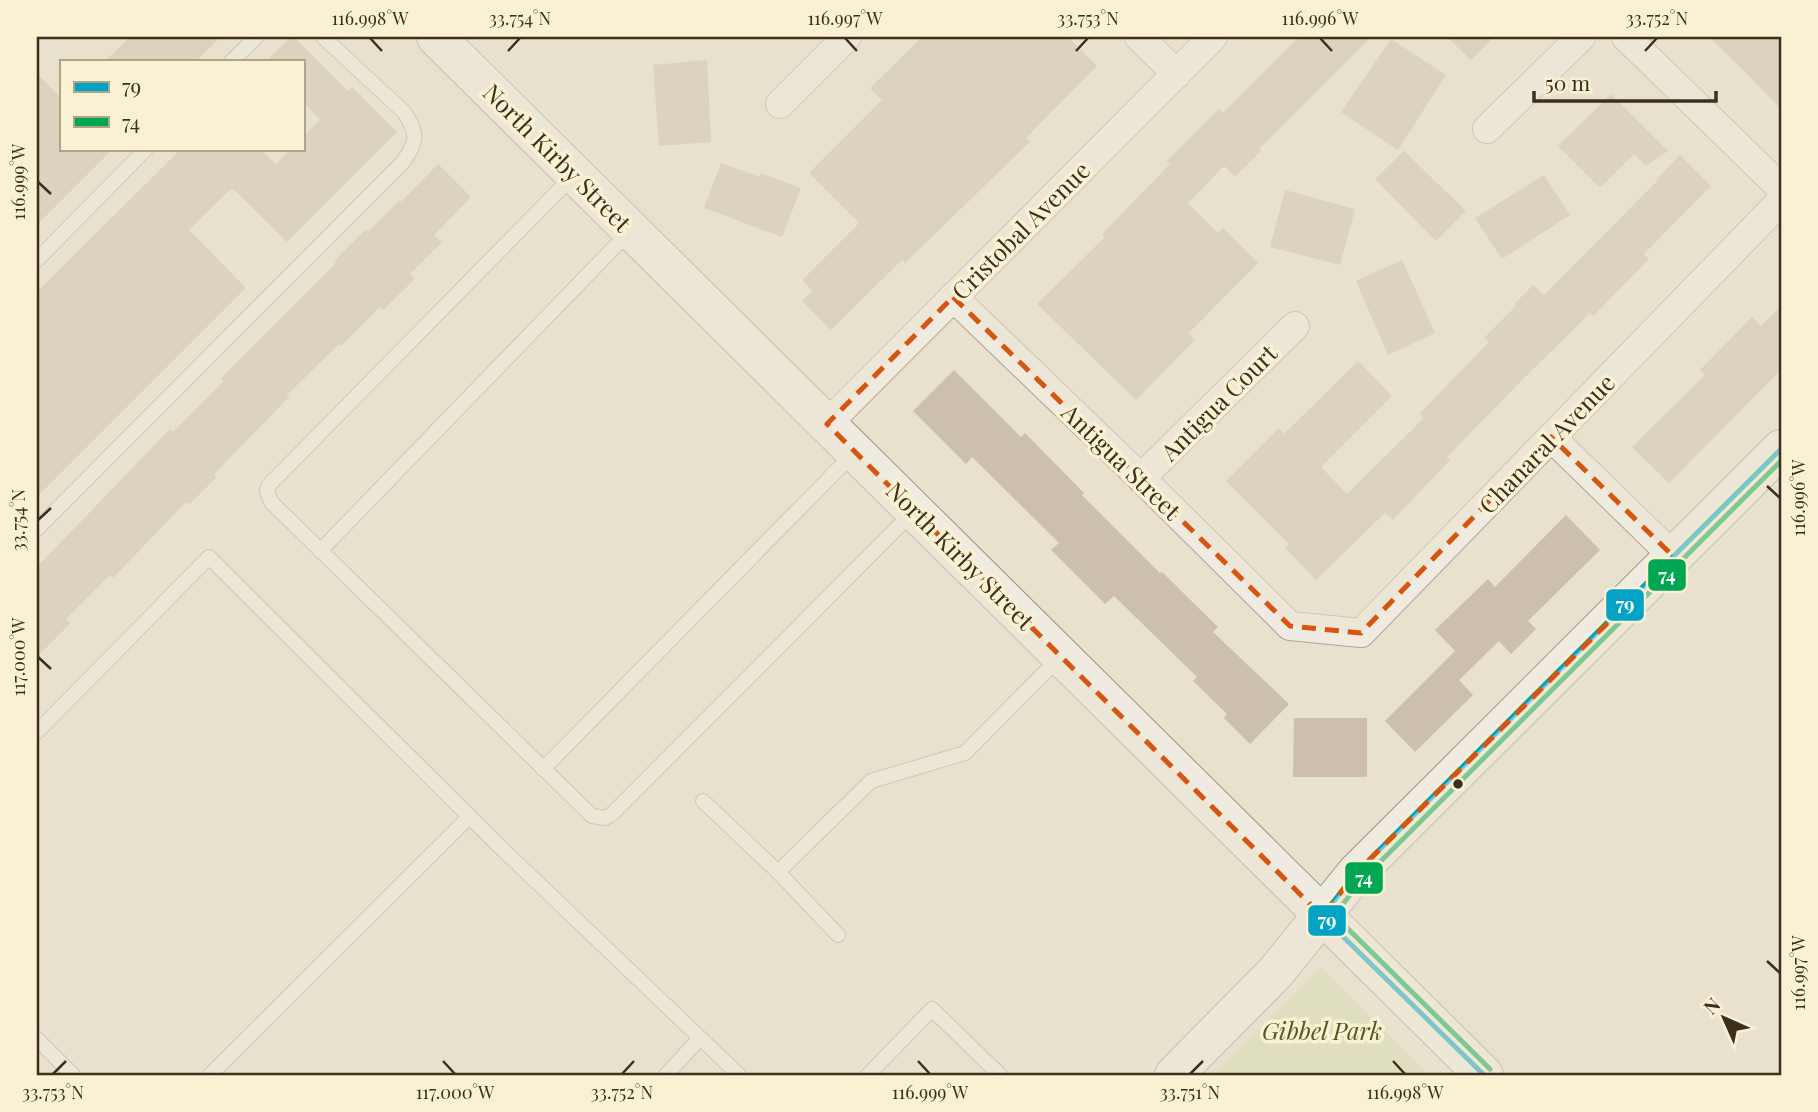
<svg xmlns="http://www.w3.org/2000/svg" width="1818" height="1112" viewBox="0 0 1818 1112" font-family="'Playfair Display',serif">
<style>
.green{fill:#d7d9af}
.building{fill:#ccbfae}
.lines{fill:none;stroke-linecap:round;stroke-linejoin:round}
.lane-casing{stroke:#ada697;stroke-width:16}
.street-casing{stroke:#ada697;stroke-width:30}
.secondary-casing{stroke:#9d9586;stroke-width:40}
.lane{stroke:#f0ebe0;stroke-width:14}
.street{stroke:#f0ebe0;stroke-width:28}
.secondary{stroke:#f0ebe0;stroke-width:38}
.bus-1-casing{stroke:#faf0d3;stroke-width:10}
.bus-2-casing{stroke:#faf0d3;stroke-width:10}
.bus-1{stroke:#03a3c5;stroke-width:5}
.bus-2{stroke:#00a651;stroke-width:5}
.marked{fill:none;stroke:#d7550e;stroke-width:5;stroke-dasharray:14 9;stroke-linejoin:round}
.ticks{fill:none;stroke:#3e2f1d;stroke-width:2.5}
.bus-dot{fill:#3e2f1d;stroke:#faf0d3;stroke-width:2.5}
.labels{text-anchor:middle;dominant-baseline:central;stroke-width:7;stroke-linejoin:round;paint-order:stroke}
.street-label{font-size:24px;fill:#3e2f1d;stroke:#faf0d3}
.park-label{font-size:24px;font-style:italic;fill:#4b5d21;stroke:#faf0d3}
.line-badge{stroke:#faf0d3;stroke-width:2.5}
.badge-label{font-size:19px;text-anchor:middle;font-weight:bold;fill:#fff}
.neatline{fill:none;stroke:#3e2f1d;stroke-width:2.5}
.ticks-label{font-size:18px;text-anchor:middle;fill:#3e2f1d}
</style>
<rect width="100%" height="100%" fill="#e8e1ce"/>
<path class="green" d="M1321,967L1429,1075H1213Z"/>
<g class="building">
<path d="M130,37H221L196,61H105Z"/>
<path d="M291,37H294L348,91L352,87L397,132L287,242L232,188L189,230L246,288L37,497V292L181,149H260L276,164L291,149H303V137L320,120L303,102V61H266Z"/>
<path d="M922,37H1068L1097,66L1026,138L1030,142L905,263L902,260L831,330L802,301L813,291L802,280L859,223L809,173L882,100L870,88Z"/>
<path d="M1299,37H1371L1259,149L1261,151L1235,177L1224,166L1188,203L1218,233L1223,228L1258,263L1189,333L1195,340L1136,400L1037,304L1105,237L1102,234L1170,164L1167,161L1219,109L1223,113Z"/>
<path d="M1447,37H1494L1471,60Z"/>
<path d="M1709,37H1781V109L1742,69Z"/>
<path d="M1391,39L1446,75L1398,150L1341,112Z"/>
<path d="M707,60L711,142L659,146L653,65Z"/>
<path d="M37,73L61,98V149H113L37,225Z"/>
<path d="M1611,94L1668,151L1646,166L1634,154L1600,188L1558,146Z"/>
<path d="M1404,151L1466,211L1436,241L1375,179Z"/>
<path d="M1680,155L1711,186L1644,254L1649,259L1593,316L1590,313L1524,378L1447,457L1450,460L1393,520L1385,513L1316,580L1285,548L1289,544L1226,481L1279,428L1284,434L1358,361L1392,396L1321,467L1347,494L1424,418L1419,414L1489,342L1484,338L1516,306L1514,304L1533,285L1544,295L1659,179L1658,178Z"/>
<path d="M721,163L760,177L761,173L801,188L782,237L704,208Z"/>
<path d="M438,164L471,197L434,235L442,242L410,274L415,279L383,310L380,307L341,346L339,344L287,395L289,397L214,474L217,477L189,505L186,502L113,578L110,575L66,619L71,623L37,657V567L170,429L173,432L224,381L221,378L336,263L334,261L366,229L368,232L400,200L401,202Z"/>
<path d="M1544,175L1570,215L1502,259L1475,218Z"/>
<path d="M1285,190L1355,209L1340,265L1270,247Z"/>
<path d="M1402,260L1435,333L1388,355L1356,281Z"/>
<path d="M1781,306V370L1669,483L1632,447L1705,375L1700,370L1752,317L1761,326Z"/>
<path d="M954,370L1021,437L1025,433L1084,493L1082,495L1160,573L1162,572L1218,627L1213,632L1289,704L1250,744L1224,718L1227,714L1193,681L1197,677L1114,596L1105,604L1051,550L1059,543L972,457L966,464L913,411Z"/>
<path d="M1566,515L1600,550L1528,621L1536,629L1511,654L1499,641L1459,680L1473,695L1415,752L1385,721L1455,651L1435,630L1488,579L1495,587Z"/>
<path d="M1294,718H1367V777H1293Z"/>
</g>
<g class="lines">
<g class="lane-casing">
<g id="lane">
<path d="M232,61L256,37"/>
<path d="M574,175L269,485L267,491L271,502L592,816L605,818L612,814L914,511"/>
<path d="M37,260L146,149"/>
<path d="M37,529L403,162C418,140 418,134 404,112L323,37"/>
<path d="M320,551L630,231"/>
<path d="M37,732L209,557L498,845L739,1075"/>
<path d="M543,769L854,453"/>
<path d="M703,801L778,872L871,781L965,753L1061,656"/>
<path d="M778,872L838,935"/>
<path d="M37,1039L73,1075"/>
<path d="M210,1075L470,816"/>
<path d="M666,1075L700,1038"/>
<path d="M868,1075L932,1009L1000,1075"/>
</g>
</g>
<g class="street-casing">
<g id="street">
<path d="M1139,37L1177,74"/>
<path d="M1626,37L1781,188"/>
<path d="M780,104L847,37"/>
<path d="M1487,129L1581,37"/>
<path d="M953,297L1141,478L1290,626L1361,633L1781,201"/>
<path d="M827,424L1213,37"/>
<path d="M1551,437L1674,557"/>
<path d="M1141,478L1295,326"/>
</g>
</g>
<g class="secondary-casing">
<g id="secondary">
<path d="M436,37L1484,1075"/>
<path d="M1174,1075L1275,973L1356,873L1781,449"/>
</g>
</g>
<use href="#lane" class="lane"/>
<use href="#street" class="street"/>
<use href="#secondary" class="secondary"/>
<g class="bus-1-casing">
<path id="bus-1" d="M1484,1075L1322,916L1356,873L1781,449"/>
</g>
<g class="bus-2-casing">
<path id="bus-2" d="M1490,1069L1334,915L1363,879L1781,461"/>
</g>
<use href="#bus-1" class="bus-1"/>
<use href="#bus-2" class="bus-2"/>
</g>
<path d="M0 0H1818V1112H0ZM953,297L1290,626L1361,633L1551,437L1674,557L1356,873L1322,916L827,424Z" fill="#e8e1ce" fill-opacity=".55" fill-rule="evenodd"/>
<path class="marked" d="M953,297L1290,626L1361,633L1551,437L1674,557L1356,873L1322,916L827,424Z"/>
<path class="ticks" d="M370,38L382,51M845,38L857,51M1320,38L1332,51M508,51L520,38M1076,51L1088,38M1645,51L1657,38M38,182L51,194M1767,486L1780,498M38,520L51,508M38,657L51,669M1767,961L1780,973M443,1061L455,1074M918,1061L930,1074M1393,1061L1405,1074M53,1074L66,1061M622,1074L634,1061M1190,1074L1203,1061"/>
<circle class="bus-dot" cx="1458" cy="784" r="6"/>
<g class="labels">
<g class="street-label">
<text transform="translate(558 157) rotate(45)">North Kirby Street</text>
<text transform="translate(1020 230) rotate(-45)">Cristobal Avenue</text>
<text transform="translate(1218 402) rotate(-45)">Antigua Court</text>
<text transform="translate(1546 443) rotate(-46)">Chanaral Avenue</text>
<text transform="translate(1122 461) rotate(44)">Antigua Street</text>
<text transform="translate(961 555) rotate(45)">North Kirby Street</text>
</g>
<g class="park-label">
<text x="1322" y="1030">Gibbel Park</text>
</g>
</g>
<g class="line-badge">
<rect x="1647" y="558" width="40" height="34" rx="7" fill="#00a651"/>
<rect x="1605" y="588" width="40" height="34" rx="7" fill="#03a3c5"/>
<rect x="1344" y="861" width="40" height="34" rx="7" fill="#00a651"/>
<rect x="1307" y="904" width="40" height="33" rx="7" fill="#03a3c5"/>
</g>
<g class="badge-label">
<text x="1667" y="582">74</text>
<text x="1625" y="611">79</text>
<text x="1364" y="885">74</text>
<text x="1327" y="927">79</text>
</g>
<rect width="1818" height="1112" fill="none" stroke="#faf0d3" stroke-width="77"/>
<rect x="60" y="60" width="245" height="91" fill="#faf0d3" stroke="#afa38a" stroke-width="2"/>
<rect x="74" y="82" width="35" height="10" fill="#03a3c5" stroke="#afa38a" stroke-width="2"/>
<text x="122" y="94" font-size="21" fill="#3e2f1d">79</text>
<rect x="74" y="117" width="35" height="10" fill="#00a651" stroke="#afa38a" stroke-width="2"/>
<text x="122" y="130" font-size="21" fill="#3e2f1d">74</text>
<g transform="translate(1724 1018) rotate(315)" stroke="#faf0d3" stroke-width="5" paint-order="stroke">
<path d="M0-5L12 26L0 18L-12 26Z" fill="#3e2f1d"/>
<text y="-10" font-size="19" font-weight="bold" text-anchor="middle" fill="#3e2f1d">N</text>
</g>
<path d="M1534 91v10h182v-10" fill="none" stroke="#3e2f1d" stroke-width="3.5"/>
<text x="1545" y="91" font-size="21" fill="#3e2f1d" stroke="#faf0d3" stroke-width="5" paint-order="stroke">50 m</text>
<rect x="38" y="38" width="1742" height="1036" class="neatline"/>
<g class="ticks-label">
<text x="370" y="25">116.998°W</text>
<text x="520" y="25">33.754°N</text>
<text x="845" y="25">116.997°W</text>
<text x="1088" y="25">33.753°N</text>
<text x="1320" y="25">116.996°W</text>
<text x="1657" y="25">33.752°N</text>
<text transform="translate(19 182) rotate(-90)" y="6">116.999°W</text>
<text transform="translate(1799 498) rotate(-90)" y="6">116.996°W</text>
<text transform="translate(19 520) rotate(-90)" y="6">33.754°N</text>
<text transform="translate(19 657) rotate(-90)" y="6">117.000°W</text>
<text transform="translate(1799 973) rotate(-90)" y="6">116.997°W</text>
<text x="53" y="1099">33.753°N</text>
<text x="455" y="1099">117.000°W</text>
<text x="622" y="1099">33.752°N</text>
<text x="930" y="1099">116.999°W</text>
<text x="1190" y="1099">33.751°N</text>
<text x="1405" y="1099">116.998°W</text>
</g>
</svg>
